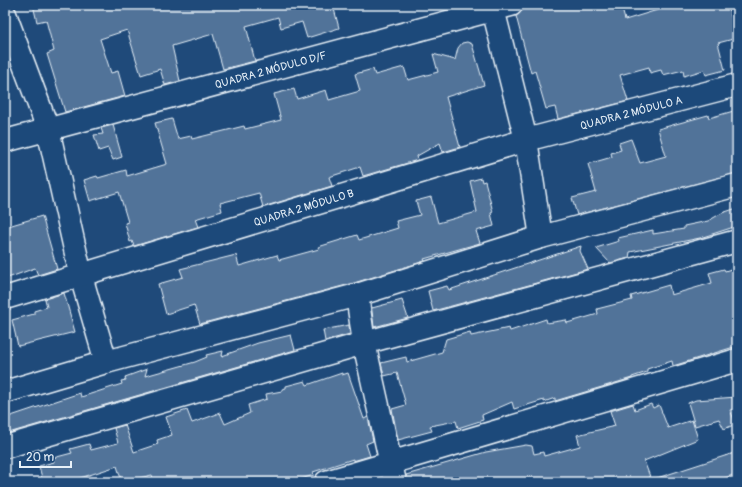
<svg xmlns="http://www.w3.org/2000/svg" width="742" height="487" viewBox="0 0 742 487" font-family="Pangolin,sans-serif">
<style>
.building{fill:#517399;stroke:#e8f1f8}
.lines{fill:none;stroke-linecap:round;stroke-linejoin:round}
.minor-casing{stroke:#e8f1f8;stroke-width:25}
.minor{stroke:#1f4a7a;stroke-width:22}
.labels{text-anchor:middle;dominant-baseline:central;stroke-width:3;stroke-linejoin:round;paint-order:stroke}
.street-label{font-size:11px;fill:#e8f1f8;stroke:#1f4a7a}
</style>
<rect width="100%" height="100%" fill="#1f4a7a"/>
<filter id="ink" filterUnits="userSpaceOnUse"><feTurbulence type="fractalNoise" baseFrequency=".025" numOctaves="2"/><feDisplacementMap in="SourceGraphic" scale="8" xChannelSelector="R" yChannelSelector="G"/><feConvolveMatrix kernelMatrix="1 2 1 2 8 2 1 2 1" color-interpolation-filters="sRGB"/></filter>
<g filter="url(#ink)">
<g class="building">
<path d="M33,5H333L339,28L307,38L302,22L281,28L278,17L246,26L255,61L223,69L213,34L172,46L180,81L165,85L160,69L141,75L127,30L100,39L111,73L118,71L125,96L65,112L47,54L54,51L46,20L37,22Z"/>
<path d="M523,5H621L625,20L664,8L663,5H728L737,38L718,43L725,70L706,75L704,70L684,76L683,70L663,75L661,70L650,73L649,67L620,75L628,101L558,119L555,107L546,109L535,71L531,73L516,16L525,8Z"/>
<path d="M467,42L472,44L484,85L446,97L460,147L443,152L440,143L417,156L418,160L363,176L360,167L329,177L332,186L263,207L259,193L220,203L222,211L195,219L198,227L134,246L132,241L130,242L125,223L128,222L119,192L90,201L84,180L97,176L98,178L126,170L127,176L167,164L155,123L172,119L178,139L191,136L192,139L244,126L245,129L281,120L274,94L294,89L297,99L326,90L329,100L360,91L355,74L373,69L375,75L404,67L408,80L438,72L433,54L455,60L458,48L462,43Z"/>
<path d="M737,110V173L577,215L572,198L596,192L588,164L612,157L611,153L621,150L619,143L631,139L640,163L666,156L658,129L708,115L709,118Z"/>
<path d="M113,125L122,157L113,160L108,148L99,151L94,135L103,134L101,128Z"/>
<path d="M481,178L482,182L485,181L493,212L491,213L494,226L476,231L480,243L424,259L425,261L354,283L200,324L194,305L166,314L158,284L183,277L180,269L236,255L239,266L277,255L279,260L319,249L318,247L357,235L359,240L398,228L396,221L420,215L416,201L431,197L438,223L477,212L470,181Z"/>
<path d="M737,208V226L700,238L630,252L629,258L610,263L596,248L619,241L618,238L653,230V234L684,229V226L708,221L722,213Z"/>
<path d="M42,216L57,269L38,275L35,268L5,279V227Z"/>
<path d="M581,246L580,251L588,269L433,311L428,291L447,286L449,290Z"/>
<path d="M737,267V346L673,366L672,361L647,369V372L632,377V378L555,401V398L544,402V400L514,409L512,402L482,415L483,420L458,428L456,421L430,426L432,431L398,440L392,409L406,405L397,373L384,376L381,363L406,357L407,362L442,352L446,339L470,332L471,336L509,328L510,331L546,319L547,323L566,320L567,323L598,314L597,309L632,300L631,296L669,285L671,295L712,283L709,273L724,269L725,271Z"/>
<path d="M64,293L75,332L18,346L12,320L34,314V311L47,307L45,299Z"/>
<path d="M402,300L408,318L374,327L371,304L372,308Z"/>
<path d="M349,325L350,334L325,341L323,330Z"/>
<path d="M291,335L295,350L5,434V418L80,393L81,397L122,384L121,381L126,380L125,377L147,369L145,376L195,362L207,357L206,355L223,351L222,356L258,343Z"/>
<path d="M342,373V375L348,373L364,419L368,417L373,441L366,444L370,456L353,461V459L313,472L314,475L291,482H154L152,475L122,482L117,466L68,482H43L39,466L54,462L53,458L72,453L70,449L89,444L91,450L118,443L114,428L125,425L134,452L158,444L157,440L172,435L166,417L187,410L192,423L220,413L225,424L250,413L248,405L267,399L266,394L282,391V389L286,388V386L305,381L307,385Z"/>
<path d="M737,397V408L730,410L736,424L724,429L719,419L695,426L688,403L696,400Z"/>
<path d="M633,404L635,410L651,404L653,408L659,405L668,428L692,420L698,439L644,461L652,482H407L406,475L486,452L526,445L532,446L534,454L543,452L544,456L580,446L577,435L615,426L610,411Z"/>
<path d="M737,452V466L734,468L737,473L716,482H654V479Z"/>
</g>
<g class="lines">
<g class="minor-casing">
<g id="minor">
<path d="M492,5L526,140L541,237"/>
<path d="M5,14L48,129L81,276L106,362"/>
<path id="s1" d="M5,141L511,5"/>
<path d="M357,295L364,343L395,482"/>
<path id="s2" d="M5,298L526,140L737,85"/>
<path d="M5,392L106,362L357,295L541,237L737,185"/>
<path d="M5,447L364,343L737,241"/>
<path d="M326,482L737,360"/>
</g>
</g>
<use href="#minor" class="minor"/>
</g>
</g>
<g class="labels">
<g class="street-label">
<text stroke="none"><textPath href="#s1" startOffset="275">QUADRA 2 MÓDULO D/F</textPath></text>
<text stroke="none"><textPath href="#s2" startOffset="653">QUADRA 2 MÓDULO A</textPath></text>
<text stroke="none"><textPath href="#s2" startOffset="312">QUADRA 2 MÓDULO B</textPath></text>
</g>
</g>
<rect width="742" height="487" fill="none" stroke="#1f4a7a" stroke-width="20"/>
<rect x="10" y="10" width="722" height="467" fill="none" stroke="#e8f1f8" stroke-width="1.5" filter="url(#ink)"/>
<path d="M20 461v6h51v-6" fill="none" stroke="#e8f1f8" stroke-width="2"/>
<text x="26" y="461" font-size="12" fill="#e8f1f8" stroke="#1f4a7a" stroke-width="3" paint-order="stroke">20 m</text>
</svg>
